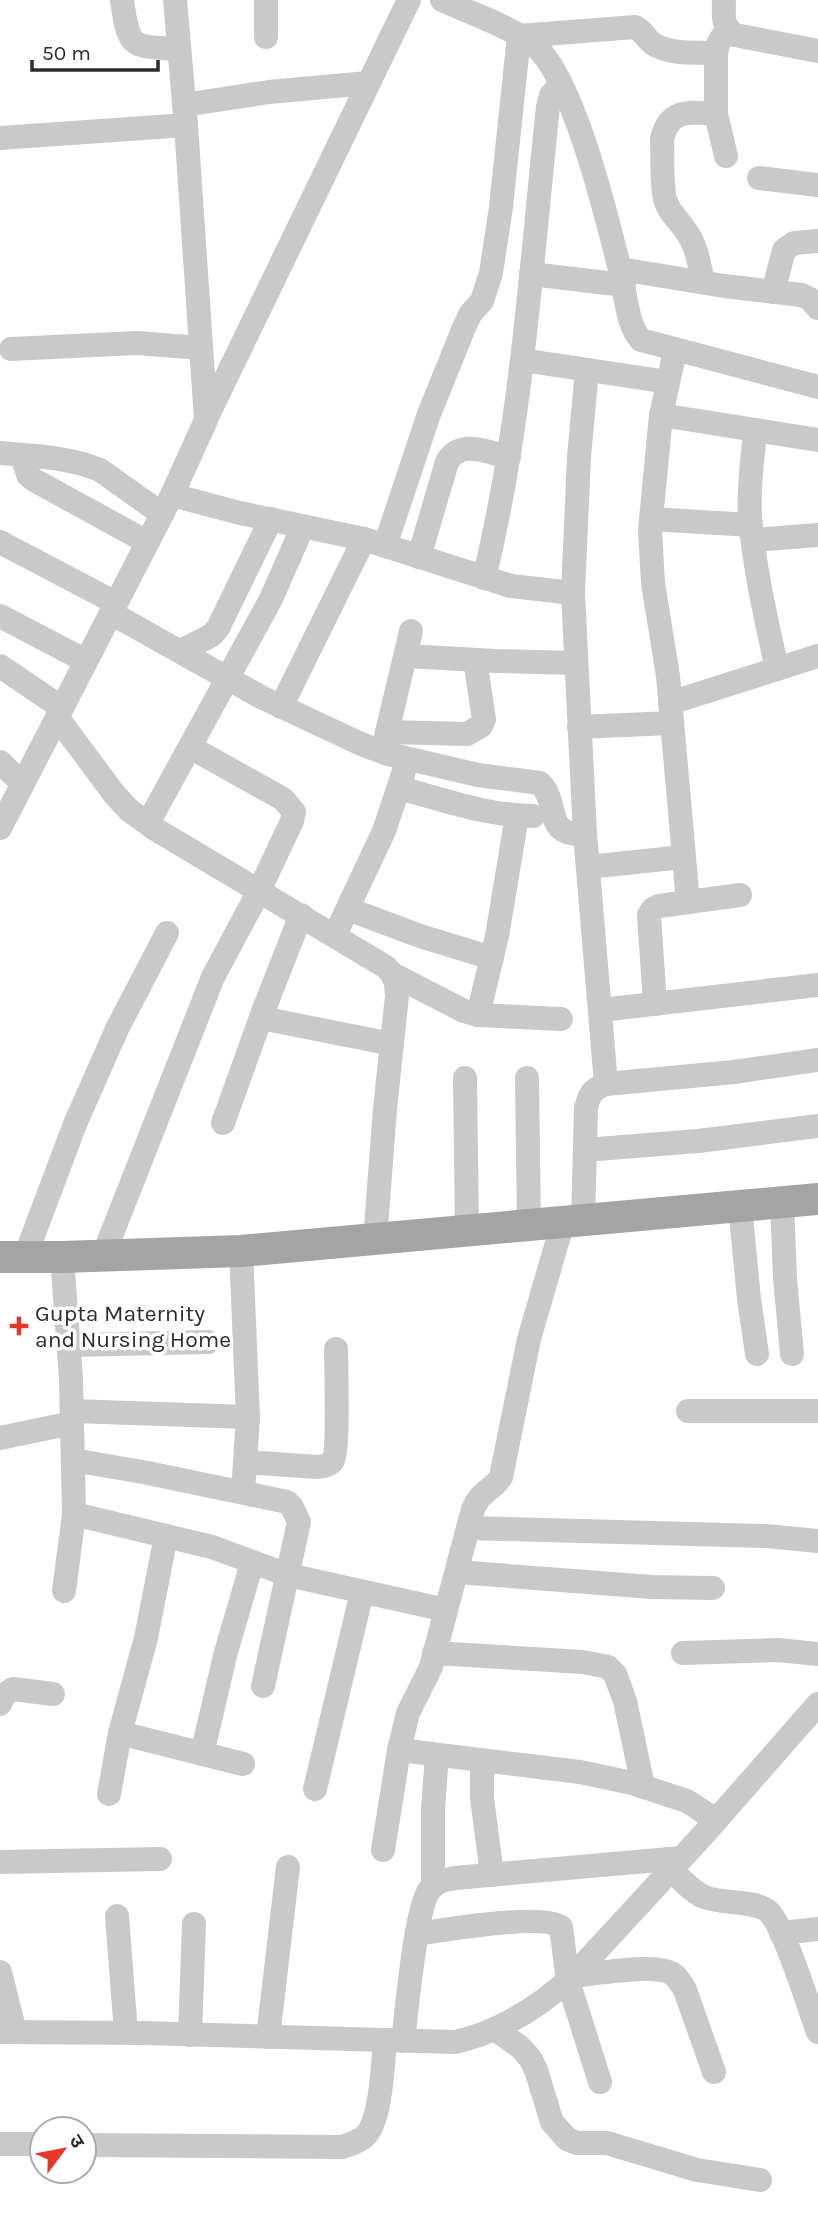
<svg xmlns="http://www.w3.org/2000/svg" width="818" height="2213" viewBox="0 0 818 2213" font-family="Karla,'Noto Sans Devanagari',sans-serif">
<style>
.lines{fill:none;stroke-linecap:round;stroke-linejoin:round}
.minor{stroke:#c9c9c9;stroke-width:24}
.major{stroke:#a4a4a4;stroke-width:32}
.poi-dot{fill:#e83629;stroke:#fff;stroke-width:2.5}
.labels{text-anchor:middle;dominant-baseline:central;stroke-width:7;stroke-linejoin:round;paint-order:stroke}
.poi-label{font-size:23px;fill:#2c2c2c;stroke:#fff;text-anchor:start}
</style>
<rect width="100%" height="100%" fill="#fff"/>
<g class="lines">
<g class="minor">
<path d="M122,0C129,50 131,46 179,49"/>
<path d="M442,0C471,13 508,26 533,44C573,75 607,218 620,270C625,290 627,326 641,340L818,387"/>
<path d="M724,0C724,16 721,25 735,35L818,51"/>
<path d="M266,37V0"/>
<path d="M184,105L269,92L368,83"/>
<path d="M0,138L186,125"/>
<path d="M726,156L716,114V53L718,44L727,29"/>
<path d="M759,178L818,185"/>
<path d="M620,269L724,286L801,295L810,299L818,308"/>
<path d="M531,274L624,285"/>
<path d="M703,282C699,264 697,246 686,231C679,220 668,212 665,199C661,180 663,158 662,139C669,108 691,112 716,114"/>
<path d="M773,292L784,250L794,243L818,241"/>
<path d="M11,349L137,343L201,348"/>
<path d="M675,351L661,415L650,530L653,583L668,676L688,902"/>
<path d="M522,360L668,382"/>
<path d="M587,370L579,457L573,593L585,834L606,1084"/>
<path d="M661,415L818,440"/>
<path d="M206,419L409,0"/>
<path d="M755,430C753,458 748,487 750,516C754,567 766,619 777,669"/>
<path d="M0,453C33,456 69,457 100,470L162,514"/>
<path d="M22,455L28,475L34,480L147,542"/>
<path d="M172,495L240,513L364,539L511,586L573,593"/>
<path d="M651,519L751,525"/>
<path d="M754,540L818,535"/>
<path d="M0,542L116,603"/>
<path d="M385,546L429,414L465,325L471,313L482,301L491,273L501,207L519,36L635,27C644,31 647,41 655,45C673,55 697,52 716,53"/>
<path d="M419,557L447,462C460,439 487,452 509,457"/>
<path d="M484,578C522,424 531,265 548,107L551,95L561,84"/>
<path d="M111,613L261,697L361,744L388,754L478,775L540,783C561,805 542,836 585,834"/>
<path d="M0,616L86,661"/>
<path d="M181,651L212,635L218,628L271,519"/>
<path d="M406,656L496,661L576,663"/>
<path d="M0,666L62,708"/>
<path d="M670,703L818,656"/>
<path d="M281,707L364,539"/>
<path d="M57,717L115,795L129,810L155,829L386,967L392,974L396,983L397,996L385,1109L375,1240"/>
<path d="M579,727L671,723"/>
<path d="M387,732L467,734L481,726L484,719L475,660"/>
<path d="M384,745L411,631"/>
<path d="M0,762L23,784"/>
<path d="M399,788C442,799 487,816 533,816"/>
<path d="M148,823L271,599L303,526"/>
<path d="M0,828L172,495L206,420L186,125L175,0"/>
<path d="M588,867L683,857"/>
<path d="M348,909L420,936L492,958"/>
<path d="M335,935L384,831L408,759"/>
<path d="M392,974L464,1011L478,1015L561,1019"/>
<path d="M655,1004L649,915L653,909L659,906L740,895"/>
<path d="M601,1010L818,985"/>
<path d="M478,1015L497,936L517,816"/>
<path d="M261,1018L392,1044"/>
<path d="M465,1078L467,1231"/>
<path d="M527,1078L529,1226"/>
<path d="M223,1123L264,1009L301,915"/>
<path d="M585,1150L698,1141L818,1126"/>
<path d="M782,1203L785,1278L792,1354"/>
<path d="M740,1206L749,1299L757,1354"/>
<path d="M583,1220L586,1108C589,1095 592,1089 606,1084L734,1072L818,1060"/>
<path d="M241,1251L248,1417L243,1492"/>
<path d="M103,1256L213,977L259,891L292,821L294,812L283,799L190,747"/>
<path d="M25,1257L75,1124L117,1029L167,933"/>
<path d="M62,1257L71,1379L74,1514L64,1591"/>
<path d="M69,1345L208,1342"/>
<path d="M72,1411L248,1417"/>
<path d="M688,1411H818"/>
<path d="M0,1438L72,1423"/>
<path d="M73,1460L148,1473L287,1502L292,1507L299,1522L263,1686"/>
<path d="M245,1462L318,1467C324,1466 329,1466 333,1460C339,1450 336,1367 336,1349"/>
<path d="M74,1514L212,1547L288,1575L446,1610"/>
<path d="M468,1528L766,1536L818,1541"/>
<path d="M457,1572L652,1587L713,1588"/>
<path d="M434,1653L583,1662L608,1667L615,1674L625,1701L643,1786"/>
<path d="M683,1653L778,1650L818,1654"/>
<path d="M0,1704L4,1695L13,1689L53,1694"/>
<path d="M120,1733L243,1764"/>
<path d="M399,1750L580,1772L632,1783L687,1801L716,1820"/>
<path d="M202,1754L226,1652L252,1563"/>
<path d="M482,1760V1798L492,1875"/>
<path d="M315,1789L362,1592"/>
<path d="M109,1794L120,1733L146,1638L166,1536"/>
<path d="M383,1850L399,1750L408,1713L431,1667L473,1509C481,1490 492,1491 501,1477L529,1339L563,1222"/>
<path d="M0,1862L160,1859"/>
<path d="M671,1869C681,1879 691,1891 704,1897C721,1904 755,1900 768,1911C784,1925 809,2008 818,2032"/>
<path d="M433,1886V1809L437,1755"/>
<path d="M117,1916L126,2033"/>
<path d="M781,1933L818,1929"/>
<path d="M417,1934C443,1930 543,1913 561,1927L568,1981L600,2082"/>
<path d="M0,1972L15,2032"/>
<path d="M573,1976C595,1974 653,1963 671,1973C677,1976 681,1983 685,1990L714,2072"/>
<path d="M496,2030L520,2047L530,2058L536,2070L552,2122L567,2139L577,2143H607L697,2170L760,2180"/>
<path d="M0,2032L144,2033L455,2042C500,2032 539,2007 573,1976L704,1834L818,1704"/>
<path d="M190,2035L194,1924"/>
<path d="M268,2037L288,1867"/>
<path d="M403,2041C407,2011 415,1908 430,1889C437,1881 445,1880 455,1878L681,1858"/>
<path d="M0,2144H42"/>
<path d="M84,2145L342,2147C351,2144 361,2141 367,2134C381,2116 383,2064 385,2041"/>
</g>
<path class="major" d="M0,1257H62L241,1251L818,1199"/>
</g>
<path class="poi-dot" d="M15.5 1315.5h7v7h7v7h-7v7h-7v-7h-7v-7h7z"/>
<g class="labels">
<g class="poi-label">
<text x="35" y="1313">Gupta Maternity<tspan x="35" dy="26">and Nursing Home</tspan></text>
</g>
</g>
<g transform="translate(63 2150) rotate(58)"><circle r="33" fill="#ffffff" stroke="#ababab" stroke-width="2"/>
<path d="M0-5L12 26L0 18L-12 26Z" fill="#e83629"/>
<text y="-10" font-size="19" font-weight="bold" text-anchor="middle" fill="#2c2c2c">उ</text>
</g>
<path d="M32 60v10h126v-10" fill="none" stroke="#2c2c2c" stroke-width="3.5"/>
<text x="42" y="60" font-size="21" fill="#2c2c2c" stroke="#ffffff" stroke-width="5" paint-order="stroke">50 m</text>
</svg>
